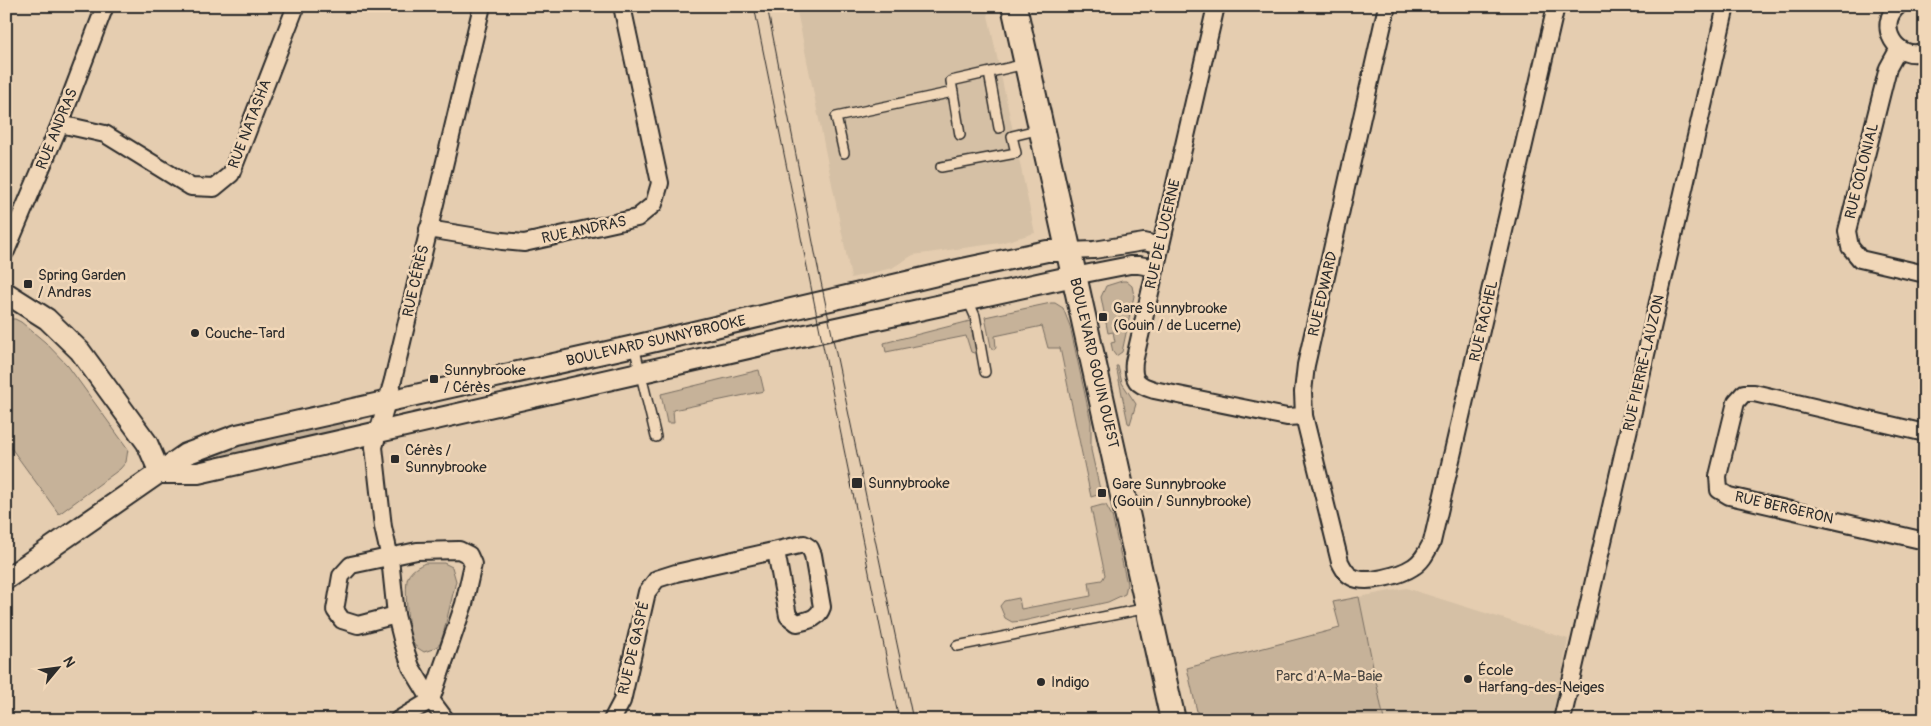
<svg xmlns="http://www.w3.org/2000/svg" width="1931" height="726" viewBox="0 0 1931 726" font-family="Pangolin,sans-serif">
<style>
.built{fill:#d5c0a5}
.green{fill:#c6b299;stroke:#786e62}
.lines{fill:none;stroke-linecap:round;stroke-linejoin:round}
.service-casing{stroke:#2b2b2b;stroke-width:12}
.minor-casing{stroke:#2b2b2b;stroke-width:20}
.tertiary-casing{stroke:#2b2b2b;stroke-width:24}
.secondary-casing{stroke:#2b2b2b;stroke-width:28}
.service{stroke:#f1d7b8;stroke-width:9}
.minor{stroke:#f1d7b8;stroke-width:16}
.tertiary{stroke:#f1d7b8;stroke-width:20}
.secondary{stroke:#f1d7b8;stroke-width:24}
.tram{stroke:#2b2b2b;stroke-width:1}
.poi-dot{fill:#2b2b2b;stroke:#f1d7b8;stroke-width:2}
.labels{text-anchor:middle;dominant-baseline:central;stroke-width:5;stroke-linejoin:round;paint-order:stroke}
.street-label{font-size:15px;fill:#2b2b2b;stroke:#f1d7b8}
.poi-label{font-size:15px;fill:#2b2b2b;stroke:#f1d7b8;text-anchor:start}
.park-label{font-size:15px;fill:#4a4641;stroke:#f1d7b8}
</style>
<rect width="100%" height="100%" fill="#e5cdb0"/>
<filter id="ink" filterUnits="userSpaceOnUse"><feTurbulence type="fractalNoise" baseFrequency=".02" numOctaves="2"/><feDisplacementMap in="SourceGraphic" scale="10" xChannelSelector="R" yChannelSelector="G"/><feConvolveMatrix kernelMatrix="1 2 1 2 8 2 1 2 1" color-interpolation-filters="sRGB"/></filter>
<g filter="url(#ink)">
<g class="built">
<path d="M796,6H986L1035,233L1000,243L913,255L892,268L851,278Z"/>
<path d="M1406,588L1568,639L1554,720H1384L1359,597Z"/>
</g>
<g class="green">
<path d="M1122,281H1126L1132,286L1134,296L1122,352L1116,356L1113,352L1111,343L1115,342L1113,332L1108,333L1101,297L1106,286Z"/>
<path d="M1051,303H1055L1063,308L1070,326L1091,422V450L1101,494L1091,497L1060,348H1048L1042,326L995,336L996,348L993,350L991,347L985,317Z"/>
<path d="M6,319H15L21,322L45,342L68,366L128,449L126,462L120,469L59,514L6,441Z"/>
<path d="M970,321L976,350L974,353L971,352L966,336L886,352L884,343Z"/>
<path d="M1116,366H1118L1122,383L1136,404L1130,424L1128,423Z"/>
<path d="M759,370L764,391L673,410L674,423H667L661,394Z"/>
<path d="M341,421L345,427L340,431L195,465L194,461L239,444Z"/>
<path d="M1102,505H1106L1112,516L1127,584L1125,594L1108,602L1023,621L1012,622L1005,618L1000,606L1004,601L1019,598L1021,609L1091,596L1089,582L1102,580L1105,575L1091,508Z"/>
<path d="M425,563H444L452,567L456,581L443,635L440,644L433,649L424,652C418,648 413,646 411,639C408,630 404,585 408,577C411,570 419,566 425,563Z"/>
<path d="M1359,597L1384,720H1199L1187,668L1340,628L1333,602Z"/>
</g>
<g class="lines">
<g class="service-casing">
<g id="service">
<path d="M989,73L999,128"/>
<path d="M960,135L951,81L1026,64"/>
<path d="M844,153L836,117L953,92"/>
<path d="M941,167L1016,153L1012,136L1041,129"/>
<path d="M968,300L975,316L985,372"/>
<path d="M634,346L656,437"/>
<path d="M957,646L1148,608"/>
</g>
</g>
<g class="minor-casing">
<g id="minor">
<path d="M1216,6L1134,362C1132,380 1137,385 1154,390L1287,417L1304,416"/>
<path d="M1387,6L1306,365L1303,392L1304,416L1340,562C1343,568 1346,574 1352,577C1366,585 1401,575 1413,567C1423,561 1427,551 1432,542L1556,6"/>
<path d="M1898,6C1875,25 1897,63 1925,51"/>
<path d="M1899,48L1888,68L1847,231L1850,247L1860,259L1925,274"/>
<path d="M60,124L105,134L191,187L214,188L231,174L296,6"/>
<path d="M428,229L502,241L524,243L637,218L654,204L660,183L622,6"/>
<path d="M6,251L60,124L105,6"/>
<path d="M1069,251L1094,250L1144,242L1161,246"/>
<path d="M1074,276L1130,265H1139L1156,268"/>
<path d="M1925,433L1754,393H1744L1736,402L1718,476L1719,490L1729,496L1925,541"/>
<path d="M396,615L358,625L342,620L335,610L341,576L351,565L417,551L459,550L469,555L473,564L464,604L431,700"/>
<path d="M398,720L431,700"/>
<path d="M446,720L431,700L411,667L403,643L396,615L390,558L383,527L374,447L393,380L482,6"/>
<path d="M612,720L622,701L647,592L657,579L676,573L804,544L810,548L813,555L822,607C818,619 809,620 797,623L788,616L776,551"/>
<path d="M1562,720L1726,6"/>
</g>
</g>
<g class="tertiary-casing">
<g id="tertiary">
<path d="M6,293L47,319L80,351L147,443L160,473"/>
<path d="M160,473H198L832,329L1074,276"/>
<path d="M6,579L186,454L237,435L634,346L958,270L1047,251H1069"/>
</g>
</g>
<g class="secondary-casing">
<path id="secondary" d="M1014,6L1173,720"/>
</g>
<use href="#service" class="service"/>
<use href="#minor" class="minor"/>
<use href="#tertiary" class="tertiary"/>
<use href="#secondary" class="secondary"/>
<g class="tram">
<path d="M754,6L899,720"/>
<path d="M767,6L817,263L913,720"/>
</g>
</g>
</g>
<g class="poi-dot">
<rect x="23" y="279" width="10" height="10" rx="2.5"/>
<rect x="1098" y="312" width="10" height="10" rx="2.5"/>
<circle cx="195" cy="333" r="5"/>
<rect x="429" y="374" width="10" height="10" rx="2.5"/>
<rect x="390" y="454" width="10" height="10" rx="2.5"/>
<rect x="851" y="477" width="12" height="12" rx="2.5"/>
<rect x="1097" y="488" width="10" height="10" rx="2.5"/>
<circle cx="1468" cy="679" r="5"/>
<circle cx="1041" cy="682" r="5"/>
</g>
<g class="labels">
<g class="street-label">
<text transform="translate(250 124) rotate(-69)">RUE NATASHA</text>
<text transform="translate(57 129) rotate(-68)">RUE ANDRAS</text>
<text transform="translate(1862 171) rotate(-76)">RUE COLONIAL</text>
<text transform="translate(584 230) rotate(-12)">RUE ANDRAS</text>
<text transform="translate(1163 234) rotate(-77)">RUE DE LUCERNE</text>
<text transform="translate(416 281) rotate(-77)">RUE CÉRÈS</text>
<text transform="translate(1323 294) rotate(-77)">RUE EDWARD</text>
<text transform="translate(1484 321) rotate(-77)">RUE RACHEL</text>
<text transform="translate(656 341) rotate(-13)">BOULEVARD SUNNYBROOKE</text>
<text transform="translate(1094 363) rotate(77)">BOULEVARD GOUIN OUEST</text>
<text transform="translate(1644 363) rotate(-77)">RUE PIERRE-LAUZON</text>
<text transform="translate(1784 508) rotate(13)">RUE BERGERON</text>
<text transform="translate(634 648) rotate(-77)">RUE DE GASPÉ</text>
</g>
<g class="poi-label">
<text x="38" y="275">Spring Garden<tspan x="38" dy="17">/ Andras</tspan></text>
<text x="1113" y="308">Gare Sunnybrooke<tspan x="1113" dy="17">(Gouin / de Lucerne)</tspan></text>
<text x="205" y="333">Couche-Tard</text>
<text x="444" y="370">Sunnybrooke<tspan x="444" dy="17">/ Cérès</tspan></text>
<text x="405" y="450">Cérès /<tspan x="405" dy="17">Sunnybrooke</tspan></text>
<text x="868" y="483">Sunnybrooke</text>
<text x="1112" y="484">Gare Sunnybrooke<tspan x="1112" dy="17">(Gouin / Sunnybrooke)</tspan></text>
<text x="1478" y="670">École<tspan x="1478" dy="17">Harfang-des-Neiges</tspan></text>
<text x="1051" y="682">Indigo</text>
</g>
<g class="park-label">
<text x="1329" y="676">Parc d'A-Ma-Baie</text>
</g>
</g>
<rect width="1931" height="726" fill="none" stroke="#f1d7b8" stroke-width="25"/>
<rect x="12" y="12" width="1906" height="701" fill="none" stroke="#2b2b2b" stroke-width="2" filter="url(#ink)"/>
<g transform="translate(58 668) rotate(61)" stroke="#f1d7b8" stroke-width="4" paint-order="stroke">
<path d="M0-4L9 19L0 12L-9 19Z" fill="#2b2b2b"/>
<text y="-8" font-size="14" font-weight="bold" text-anchor="middle" fill="#2b2b2b">N</text>
</g>
</svg>
